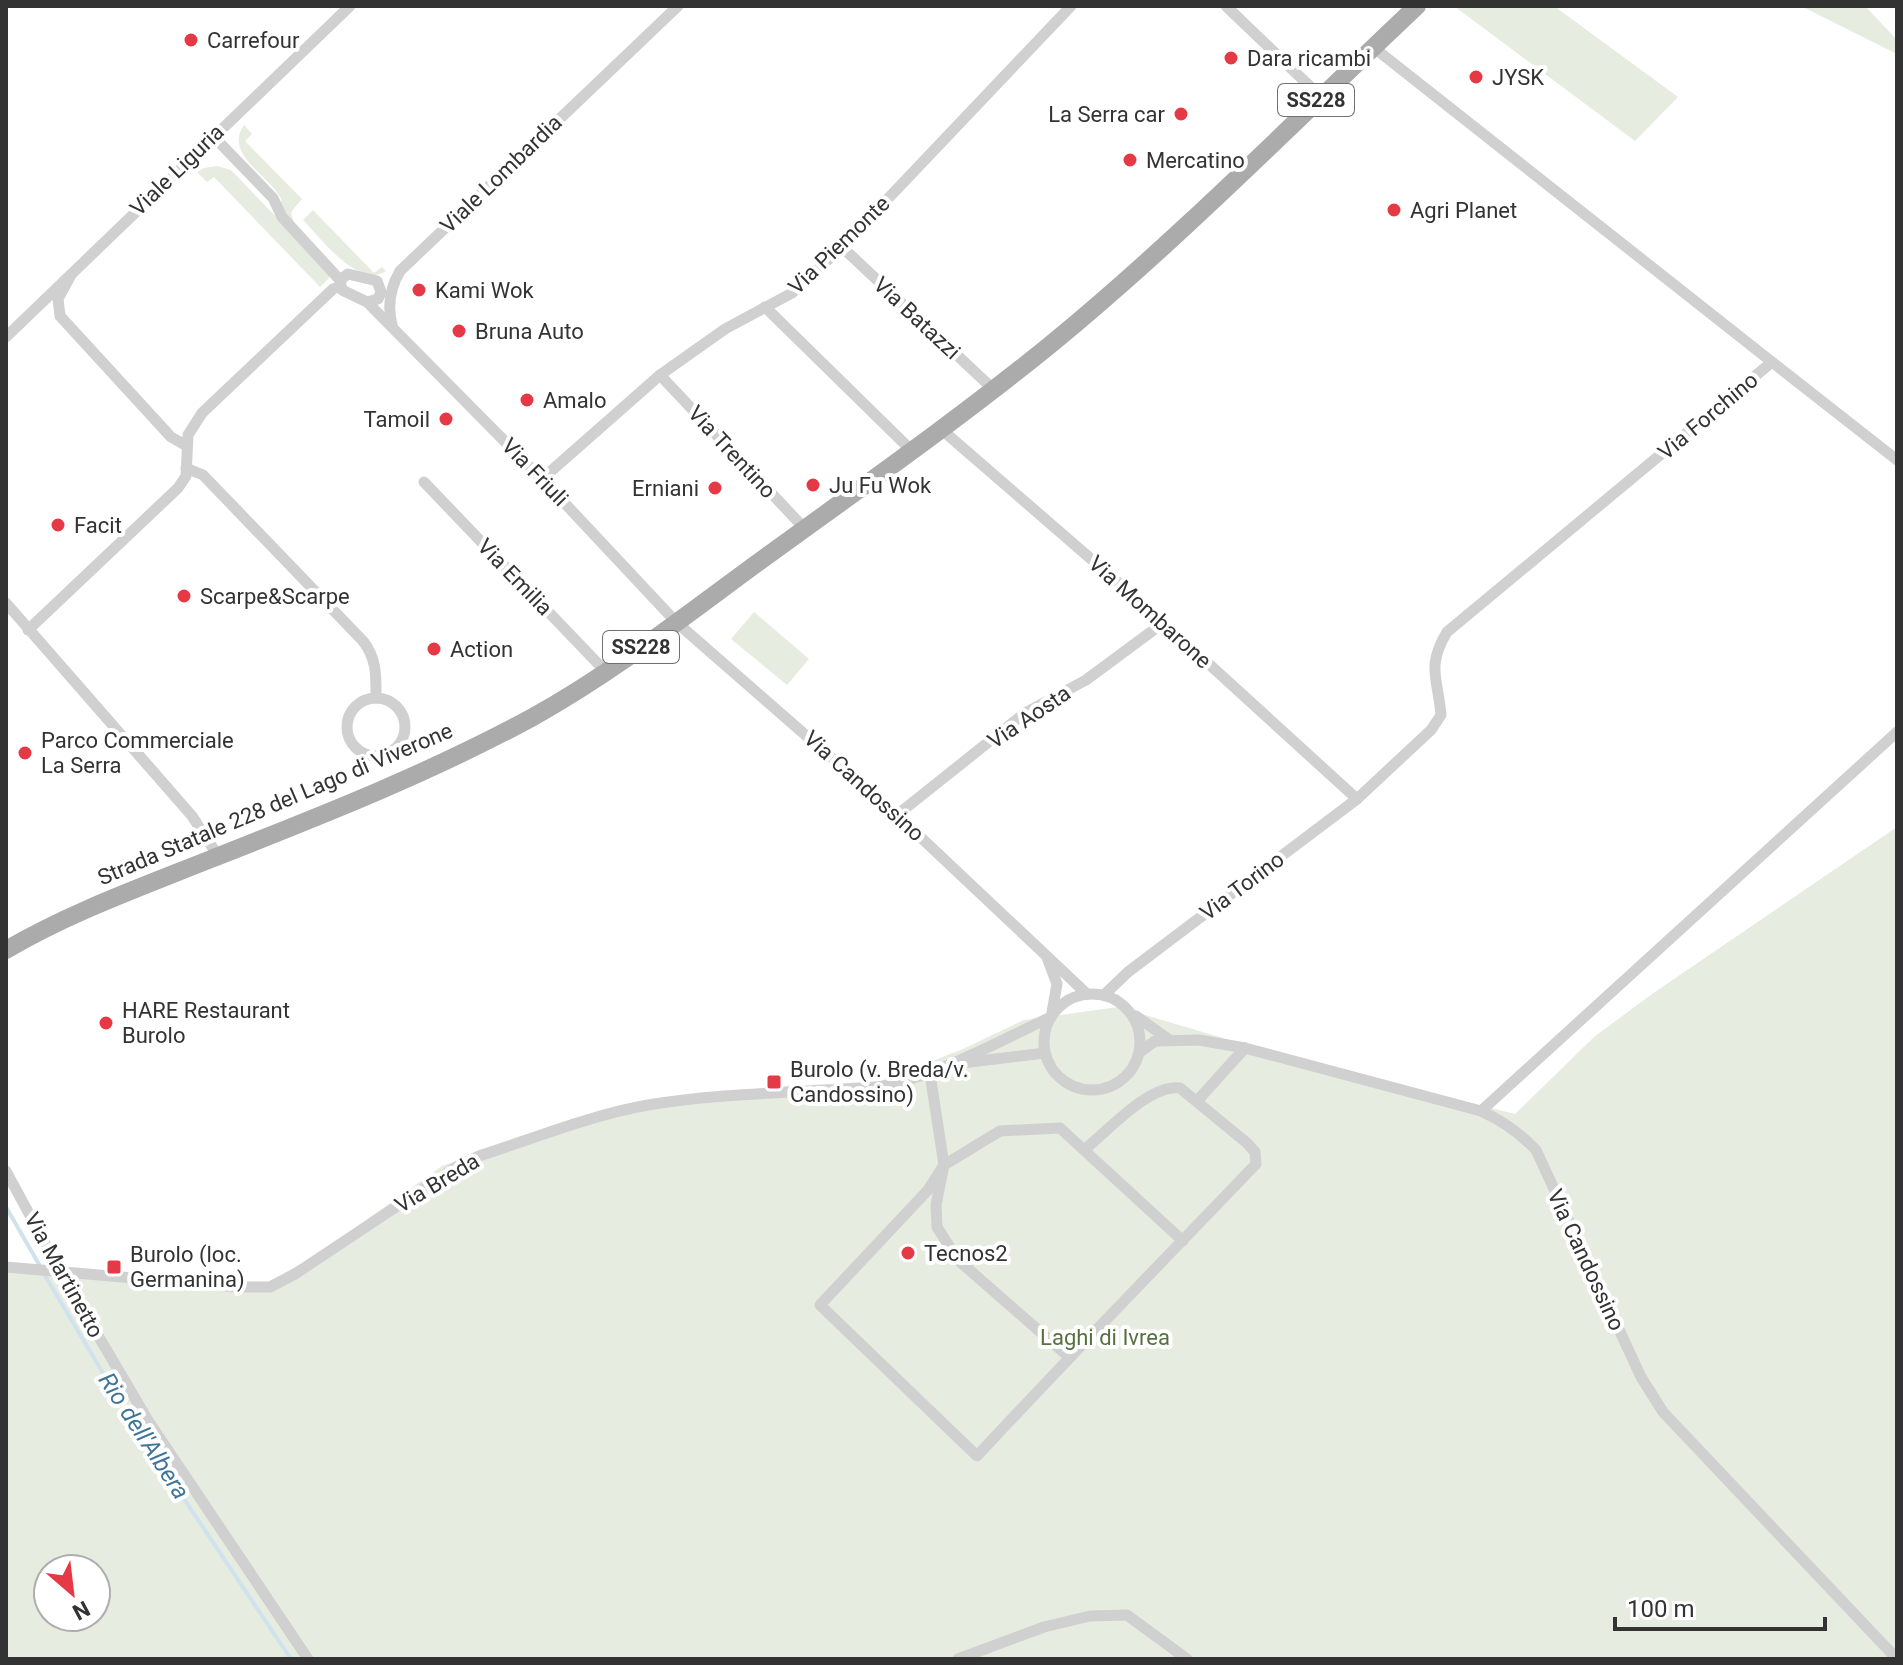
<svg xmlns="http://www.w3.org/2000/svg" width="1903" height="1665" viewBox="0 0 1903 1665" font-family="Roboto,sans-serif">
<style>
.green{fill:#e6ecdf;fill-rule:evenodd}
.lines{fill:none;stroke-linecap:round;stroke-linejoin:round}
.stream{stroke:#cfe2ee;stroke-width:4}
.minor{stroke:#d0d0d0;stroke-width:11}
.primary{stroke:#ababab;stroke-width:18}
.poi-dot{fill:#e63946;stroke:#fff;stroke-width:3}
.labels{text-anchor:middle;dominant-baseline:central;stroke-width:8;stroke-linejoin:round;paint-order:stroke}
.shield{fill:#fff;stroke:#707070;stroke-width:2}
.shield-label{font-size:20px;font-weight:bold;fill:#333}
.poi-label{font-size:22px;fill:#333;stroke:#fff;text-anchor:start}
.street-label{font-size:22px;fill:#333;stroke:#fff}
.park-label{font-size:22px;fill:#56703f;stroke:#fff}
.water-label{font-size:24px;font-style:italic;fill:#3f7597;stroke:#fff}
</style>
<rect width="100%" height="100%" fill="#fff"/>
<g class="green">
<path d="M1454,6H1554L1678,97L1635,141Z"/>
<path d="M1801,6H1865L1897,40V54Z"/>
<path d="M244,125L252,134L245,141L302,199L291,212L294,223C290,219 284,213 282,208C278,197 285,205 279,195C266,174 224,153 244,125Z"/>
<path d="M217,166L231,170L332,275L320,287L214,177L207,182L197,172L204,168Z"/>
<path d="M313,210L374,273L382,267L386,271C359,290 320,237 303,220Z"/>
<path d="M754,612L809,659L787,685L731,639Z"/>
<path d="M1897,827V1659H6V1263L259,1287L317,1255L442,1166L571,1121L641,1105L772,1087L881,1081L963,1049L1024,1020L1118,1007L1308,1063L1515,1114L1594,1037L1652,994ZM48,1569H96V1617H48Z"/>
</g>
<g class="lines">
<g class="stream">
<path d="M6,1207L40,1266"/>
<path d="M44,1274L128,1415L291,1659"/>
</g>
<g class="minor">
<path d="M1226,6L1320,96"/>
<path d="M213,136L273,198L282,217L340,280"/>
<path d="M842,247L993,389"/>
<path d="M348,274L377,281L381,292L378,299L367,302L342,290L340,280Z"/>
<path d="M71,275L58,299L60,316L171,437L187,446"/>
<path d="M367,302L542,479L676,622L897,815L1087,994"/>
<path d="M765,307L912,451"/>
<path d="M392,325C387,305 390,288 400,271L678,6"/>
<path d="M6,337L350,6"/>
<path d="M1772,362L1897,460"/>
<path d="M660,375L805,529"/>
<path d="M941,429L1143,604L1357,799"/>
<path d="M186,468L203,475L363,641C377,659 376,676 376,698"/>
<path d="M542,479L660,375L725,329L792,293L842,247L1071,6"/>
<path d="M424,482L606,672"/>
<path d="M6,603L192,816L218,856"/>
<path d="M28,630L178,488L186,476L188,435L202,413L333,289L340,286"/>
<circle cx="376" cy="727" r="29"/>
<path d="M897,815L1025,713L1086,680L1163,623"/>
<path d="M1048,960L1057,984L1052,1012"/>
<circle cx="1092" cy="1042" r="48"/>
<path d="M1104,995L1128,972L1357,799L1431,730L1441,715C1438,678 1426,667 1447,632L1772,362L1373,47"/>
<path d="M1136,1016L1168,1039"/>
<path d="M1140,1052L1155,1041L1199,1040L1245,1048L1481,1111C1503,1121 1519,1132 1536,1150L1641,1377L1663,1412L1897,1659"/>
<path d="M962,1063L1045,1053"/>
<path d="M930,1074L944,1165L936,1205L937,1227L958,1260L1069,1357"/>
<path d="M1197,1101L1245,1048"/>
<path d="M1481,1111L1897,732"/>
<path d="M1084,1150C1108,1131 1149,1084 1180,1088L1247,1143L1255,1152L1256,1164C1163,1261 1069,1357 977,1456L820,1305L928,1190L944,1165L1000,1131L1060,1128L1183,1241"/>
<path d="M6,1171L60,1271L149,1422L308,1659"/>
<path d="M6,1267L238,1287H270L295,1274L462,1163L479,1156C535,1138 591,1115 648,1105C724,1092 803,1093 879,1087C940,1075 995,1043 1051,1017"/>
<path d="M958,1659L1044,1627L1090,1616L1127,1615L1187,1659"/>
</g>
<path class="primary" d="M6,950C71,912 141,887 211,859C320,816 430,773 533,717C616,671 691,611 767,556C862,487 959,419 1050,345C1177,241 1297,119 1417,6"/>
</g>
<g class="poi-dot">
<circle cx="191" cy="40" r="8"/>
<circle cx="1231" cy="58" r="8"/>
<circle cx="1476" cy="77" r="8"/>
<circle cx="1181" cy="114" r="8"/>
<circle cx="1130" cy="160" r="8"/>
<circle cx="1394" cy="210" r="8"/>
<circle cx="419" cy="290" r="8"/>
<circle cx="459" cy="331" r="8"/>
<circle cx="527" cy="400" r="8"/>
<circle cx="446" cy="419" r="8"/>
<circle cx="813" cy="485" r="8"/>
<circle cx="715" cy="488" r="8"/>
<circle cx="58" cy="525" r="8"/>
<circle cx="184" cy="596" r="8"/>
<circle cx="434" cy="649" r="8"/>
<circle cx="25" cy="753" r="8"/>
<circle cx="106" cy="1023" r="8"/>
<rect x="766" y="1074" width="16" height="16" rx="4"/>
<circle cx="908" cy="1253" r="8"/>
<rect x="106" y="1259" width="16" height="16" rx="4"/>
</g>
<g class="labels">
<g class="shield">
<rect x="1278" y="84" width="76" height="32" rx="6"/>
<rect x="603" y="631" width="76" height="32" rx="6"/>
</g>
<g class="shield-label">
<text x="1316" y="100">SS228</text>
<text x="641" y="647">SS228</text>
</g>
<g class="poi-label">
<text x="207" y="40">Carrefour</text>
<text x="1247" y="58">Dara ricambi</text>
<text x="1492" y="77">JYSK</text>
<text x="1165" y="114" text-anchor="end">La Serra car</text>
<text x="1146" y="160">Mercatino</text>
<text x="1410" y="210">Agri Planet</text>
<text x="435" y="290">Kami Wok</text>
<text x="475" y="331">Bruna Auto</text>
<text x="543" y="400">Amalo</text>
<text x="430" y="419" text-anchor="end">Tamoil</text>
<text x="829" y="485">Ju Fu Wok</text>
<text x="699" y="488" text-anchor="end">Erniani</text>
<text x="74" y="525">Facit</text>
<text x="200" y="596">Scarpe&amp;Scarpe</text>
<text x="450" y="649">Action</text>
<text x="41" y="740">Parco Commerciale<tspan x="41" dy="25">La Serra</tspan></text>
<text x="122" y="1010">HARE Restaurant<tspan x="122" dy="25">Burolo</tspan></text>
<text x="790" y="1069">Burolo (v. Breda/v.<tspan x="790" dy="25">Candossino)</tspan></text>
<text x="924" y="1253">Tecnos2</text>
<text x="130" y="1254">Burolo (loc.<tspan x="130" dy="25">Germanina)</tspan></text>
</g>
<g class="street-label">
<text transform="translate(177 170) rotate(-44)">Viale Liguria</text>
<text transform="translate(501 174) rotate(-44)">Viale Lombardia</text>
<text transform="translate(839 245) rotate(-44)">Via Piemonte</text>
<text transform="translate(917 318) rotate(43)">Via Batazzi</text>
<text transform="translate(1708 416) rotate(-40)">Via Forchino</text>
<text transform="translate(732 452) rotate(47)">Via Trentino</text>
<text transform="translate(535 472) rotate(46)">Via Friuli</text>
<text transform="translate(515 577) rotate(46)">Via Emilia</text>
<text transform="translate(1150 612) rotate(42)">Via Mombarone</text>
<text transform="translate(1029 717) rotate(-34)">Via Aosta</text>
<text transform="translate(864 786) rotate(42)">Via Candossino</text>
<text transform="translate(275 804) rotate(-23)">Strada Statale 228 del Lago di Viverone</text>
<text transform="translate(1242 886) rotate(-37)">Via Torino</text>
<text transform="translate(437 1183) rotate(-31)">Via Breda</text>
<text transform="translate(1586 1260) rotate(65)">Via Candossino</text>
<text transform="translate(64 1275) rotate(61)">Via Martinetto</text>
</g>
<g class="park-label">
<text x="1105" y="1337">Laghi di Ivrea</text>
</g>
<g class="water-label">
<text transform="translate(144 1436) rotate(57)">Rio dell'Albera</text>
</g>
</g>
<rect width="1903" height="1665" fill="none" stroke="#333333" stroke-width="16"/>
<g transform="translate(72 1593) rotate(152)"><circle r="38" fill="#ffffff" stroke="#adadad" stroke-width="2"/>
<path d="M0-6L14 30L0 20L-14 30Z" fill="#e63946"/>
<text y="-12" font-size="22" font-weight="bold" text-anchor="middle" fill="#333333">N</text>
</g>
<path d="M1615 1617v12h210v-12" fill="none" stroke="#333333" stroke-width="4"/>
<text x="1627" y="1617" font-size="24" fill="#333333" stroke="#ffffff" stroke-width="6" paint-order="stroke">100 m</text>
</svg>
